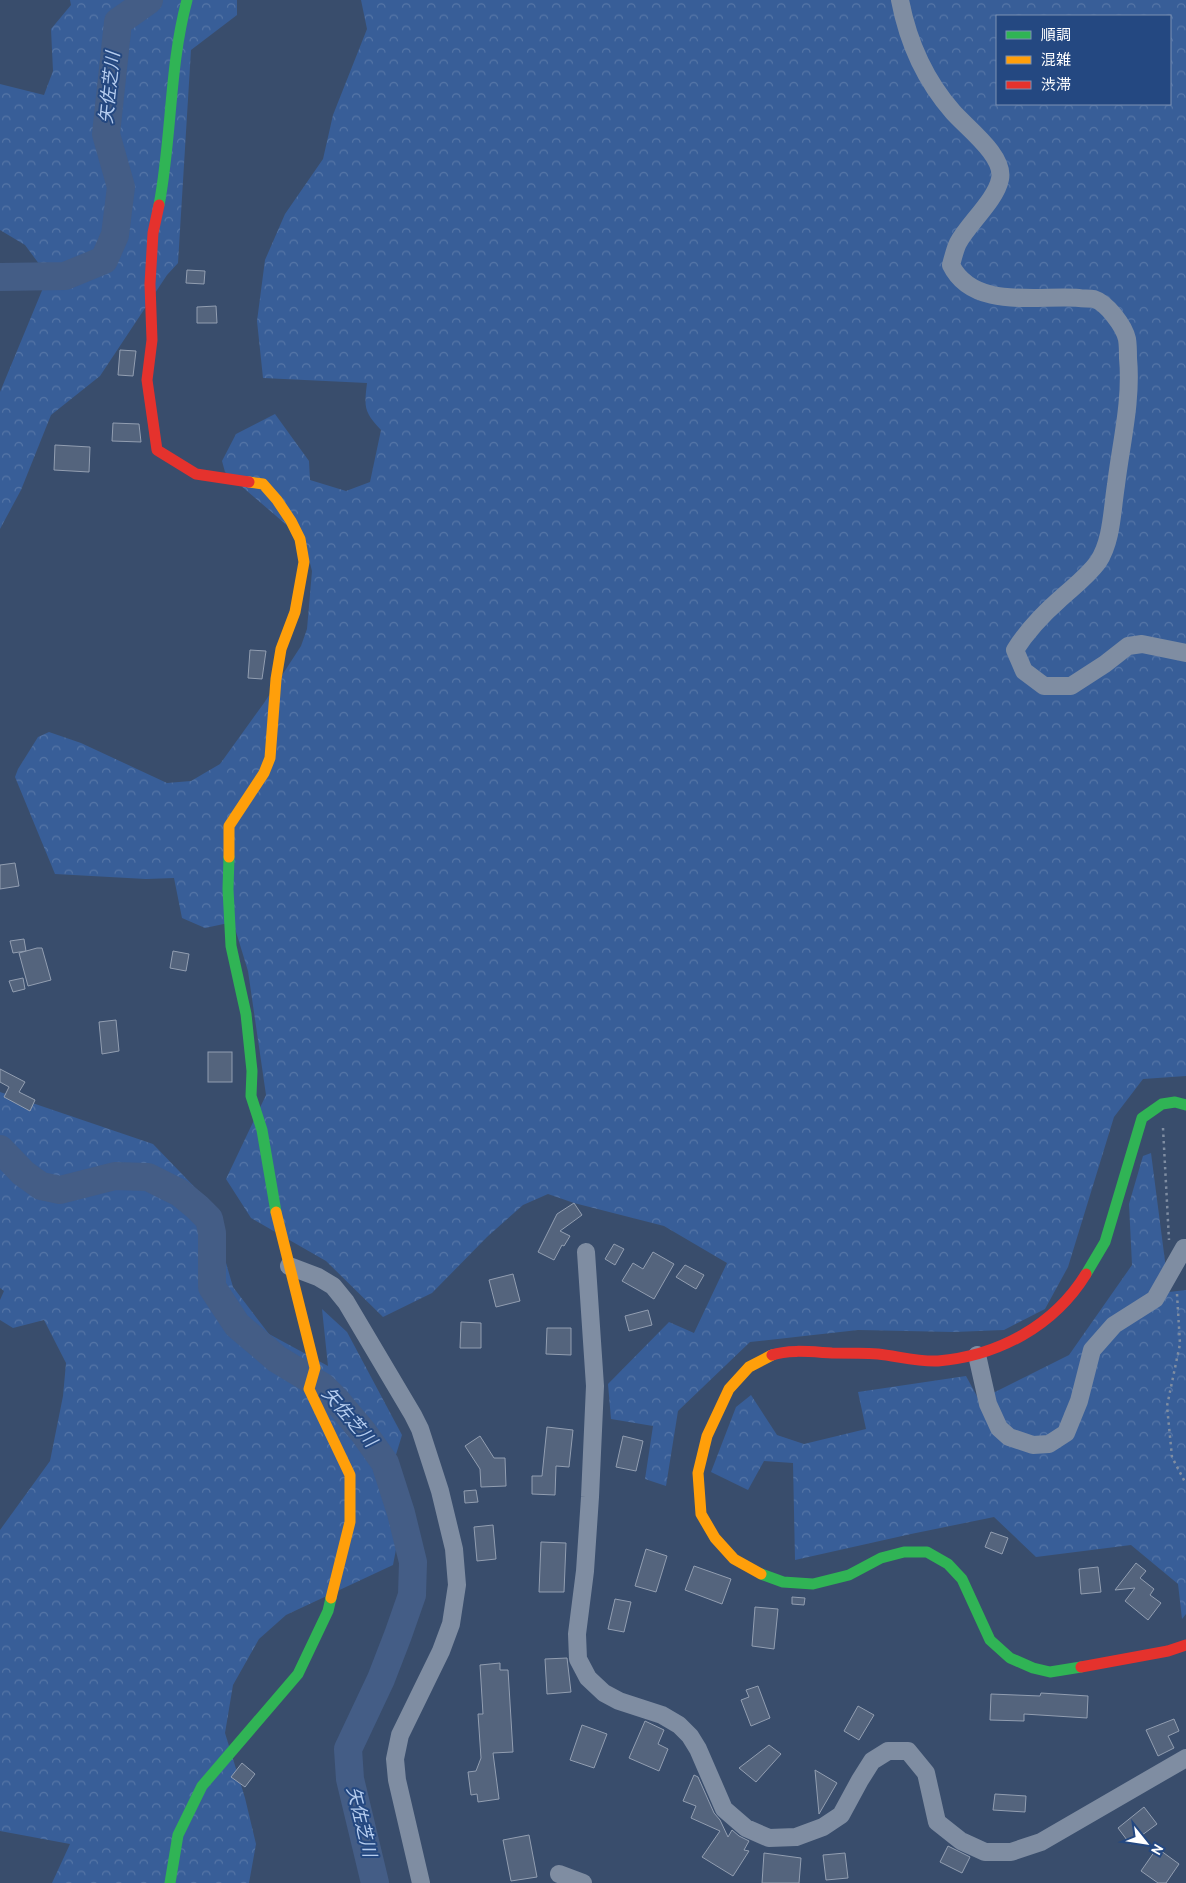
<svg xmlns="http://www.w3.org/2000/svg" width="1186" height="1883" viewBox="0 0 1186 1883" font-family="Overpass,'Noto Sans JP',sans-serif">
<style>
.forest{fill:url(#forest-crowns);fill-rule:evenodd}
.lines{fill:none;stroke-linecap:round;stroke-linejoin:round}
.river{stroke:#445d86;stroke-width:28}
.building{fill:#54647d;stroke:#929eb1}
.path{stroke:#7f8da2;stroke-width:2.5;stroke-dasharray:2.5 4;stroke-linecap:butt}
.street{stroke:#7f8da2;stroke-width:18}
.fast{stroke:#30b455;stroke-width:11}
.slow{stroke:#ff9f0a;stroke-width:11}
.jam{stroke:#e5322d;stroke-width:11}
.labels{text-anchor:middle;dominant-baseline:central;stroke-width:4;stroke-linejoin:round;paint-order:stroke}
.water-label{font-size:18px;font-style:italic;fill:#b6cdef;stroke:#244881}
</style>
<defs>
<pattern id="forest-crowns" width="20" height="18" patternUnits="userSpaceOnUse" patternTransform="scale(1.25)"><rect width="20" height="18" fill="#385e98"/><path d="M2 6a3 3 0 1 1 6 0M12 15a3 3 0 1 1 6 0" fill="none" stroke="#5676a7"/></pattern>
</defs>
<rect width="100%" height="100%" fill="#394d6c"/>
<g class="forest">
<path d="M70,0H237V15L191,50L178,263L167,275L100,376L51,415L21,490L0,529V392L48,276L25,245L0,230V84L44,95L53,71L51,29L71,5Z"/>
<path d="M361,0H1186V1076L1143,1079L1114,1117L1068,1267L1045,1309L1004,1330L954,1332L858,1330L750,1342L678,1411L666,1486L645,1479L653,1426L611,1419L608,1384L669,1322L694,1333L727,1263L664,1226L574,1203L548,1194L523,1205L487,1237L432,1293L383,1317L326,1261L251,1218L226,1179L266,1095L248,971L233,922L205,928L182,918L174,878L146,879L55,874L15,777L18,769L38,737L49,732L81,743L167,783L191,781L220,764L264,703L301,646L307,629L312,571L304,540L225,472L222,461L236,434L275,414L309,461L310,480L346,491L370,482L381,430C364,412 364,408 367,383L263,378L257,321L265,260L285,214L323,159L333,115L367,29ZM997,16H1170V104H997Z"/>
<path d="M0,1092L153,1144L208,1201L233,1287L269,1334L328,1366L322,1309L347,1332L402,1435L387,1484L398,1539L393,1565L286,1615L259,1639L233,1685L225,1733L245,1798L256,1844L249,1883H52L70,1844L0,1831V1530L50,1461L63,1396L66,1363L44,1320L13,1328L0,1320V1300L4,1291L0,1288Z"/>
<path d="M1151,1153L1169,1292L1186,1290V1614L1182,1619L1178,1584L1131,1545L1036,1557L994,1517L911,1534L795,1560L793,1463L764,1461L748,1490L711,1472L736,1407L751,1395L777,1435L804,1444L866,1429L858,1392L966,1376L979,1400L1069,1355L1132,1265L1129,1204L1143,1156Z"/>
</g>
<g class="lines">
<g class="river">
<path d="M0,277L65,276L104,260L115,235L121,187L106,134L118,22L149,0"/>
<path d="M0,1149L23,1173L41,1186L60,1190L115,1176L148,1177L180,1193L197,1207L209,1219L212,1233V1287L237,1325L277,1359L323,1387L336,1400L363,1432L385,1463L401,1513L413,1562L412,1595L398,1635L381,1679L348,1749L350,1779L375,1883"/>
</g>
</g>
<g class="building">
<path d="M187,270L205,271L204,284L186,283Z"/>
<path d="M216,306L217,323H197V307Z"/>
<path d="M120,350L136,351L133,376L118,375Z"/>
<path d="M113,423L139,424L141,442L112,441Z"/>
<path d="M55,445L90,447L89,472L54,470Z"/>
<path d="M250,650L266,651L262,679L248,678Z"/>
<path d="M15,863L19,886L0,889V865Z"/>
<path d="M24,939L26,951L13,953L10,941Z"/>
<path d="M37,948H42L51,980L28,986L19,953Z"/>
<path d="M173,951L189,954L186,971L170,968Z"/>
<path d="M23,978L25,989L13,992L9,981Z"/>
<path d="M116,1020L119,1051L102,1054L99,1022Z"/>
<rect x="208" y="1052" width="24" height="30"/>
<path d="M0,1069L25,1082L19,1092L35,1100L30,1111L4,1097L9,1087L0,1082Z"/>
<path d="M574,1203L582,1215L560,1231L570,1236L564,1246L562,1245L554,1260L538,1252L557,1214Z"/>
<path d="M614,1244L624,1249L615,1265L605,1259Z"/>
<path d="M653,1252L674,1264L654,1299L622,1281L633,1263L643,1269Z"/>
<path d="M685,1265L704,1275L696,1289L676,1277Z"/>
<path d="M513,1274L520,1301L496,1307L489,1280Z"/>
<path d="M648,1310L652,1325L629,1331L625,1316Z"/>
<path d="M461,1322L481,1323V1348H460Z"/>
<path d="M547,1328H571V1355L546,1354Z"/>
<path d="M547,1427L573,1430L569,1467L556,1466L555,1495L532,1494V1476H542Z"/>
<path d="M480,1436L494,1458H505L506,1486L481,1487L480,1469L465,1446Z"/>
<path d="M623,1436L643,1441L636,1471L616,1467Z"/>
<path d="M476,1490L478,1502L465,1503L464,1491Z"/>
<path d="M493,1525L496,1559L477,1561L474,1527Z"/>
<path d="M991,1532L1008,1538L1002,1554L985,1547Z"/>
<path d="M541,1542L566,1543L564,1592H539Z"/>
<path d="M646,1549L667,1556L656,1592L635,1586Z"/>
<path d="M1136,1563L1146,1571L1140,1578L1154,1589L1150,1595L1161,1603L1148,1620L1125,1601L1135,1588L1115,1590Z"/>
<path d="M694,1566L731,1579L722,1604L685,1590Z"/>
<path d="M1098,1567L1101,1592L1081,1594L1079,1569Z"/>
<path d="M792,1597L805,1598L804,1605L792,1604Z"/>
<path d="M615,1599L631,1602L624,1632L608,1629Z"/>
<path d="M755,1607L778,1609L774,1649L752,1646Z"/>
<path d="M567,1658L571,1692L547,1694L545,1659Z"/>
<path d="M500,1663V1670H508L513,1752L493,1753L499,1799L478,1802L477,1794L471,1795L468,1772L476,1771L481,1758L478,1714H483L480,1665Z"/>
<path d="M758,1686L770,1718L751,1726L741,1700L749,1697L746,1690Z"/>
<path d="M1041,1693L1088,1696L1087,1718L1024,1714V1721L990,1720L991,1694L1040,1696Z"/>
<path d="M858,1706L874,1715L859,1740L844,1731Z"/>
<path d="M1174,1719L1179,1731L1168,1736L1174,1748L1158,1756L1146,1730Z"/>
<path d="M645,1721L664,1730L658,1744L668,1749L659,1771L629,1758Z"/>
<path d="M582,1725L607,1734L594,1768L570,1760Z"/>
<path d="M769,1745L781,1754L756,1782L739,1768Z"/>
<path d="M242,1763L255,1774L245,1787L231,1777Z"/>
<path d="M815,1770L837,1783L819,1814Z"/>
<path d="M694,1775L698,1777L714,1813L720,1820L728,1837L732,1830L739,1836L749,1841L744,1850L749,1851L733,1876L702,1857L720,1831L691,1818L696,1806L683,1801Z"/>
<path d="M995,1794L1026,1796L1025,1812L993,1810Z"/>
<path d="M1144,1807L1157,1824L1130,1844L1118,1828Z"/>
<path d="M529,1835L537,1877L511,1881L503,1840Z"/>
<path d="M948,1846L970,1857L962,1873L940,1862Z"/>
<path d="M1157,1848L1179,1864L1166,1883H1158L1141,1871Z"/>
<path d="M764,1853L801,1858L799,1883H762Z"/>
<path d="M845,1853L848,1878L826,1880L823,1855Z"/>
</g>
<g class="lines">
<g class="path">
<path d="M1163,1128L1169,1240"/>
<path d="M1177,1294L1180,1344L1167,1406L1172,1457L1186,1484"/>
</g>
<g class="street">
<path d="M900,0C908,42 925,80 953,112C967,128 1005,156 1000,179C996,200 968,224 958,243C955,249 953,258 951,265C973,310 1037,295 1079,298C1083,299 1089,298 1094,299C1107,303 1124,326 1127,339C1128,345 1128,352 1128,358C1132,401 1121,443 1116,485C1112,510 1112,541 1098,562C1087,577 1073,587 1060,599C1043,614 1027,631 1015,650L1024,671L1044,686H1071L1105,664L1128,646L1142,644L1186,653"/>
<path d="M586,1252L595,1386L590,1497L585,1571L577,1634L578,1659L588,1678L604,1693L619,1701L662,1715L679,1725L690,1736L698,1749L724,1809L746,1828L769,1838L796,1837L823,1827L841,1815L860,1780L872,1761L888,1751H908L926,1773L937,1822L961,1841L985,1852H1011L1041,1842L1186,1758"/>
<path d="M289,1266L318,1277L333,1286L346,1302L413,1415L420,1429L440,1491L454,1549L457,1585L451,1624L441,1651L400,1735L395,1759L397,1780L421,1883"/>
<path d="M977,1355L988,1404L999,1428L1009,1437L1033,1445L1049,1444L1066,1433L1079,1401L1092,1350L1114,1325L1155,1299L1184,1248H1186"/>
<path d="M559,1874L583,1883"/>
</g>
<g class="fast">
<path d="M159,205C172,137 169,67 187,0"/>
<path d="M229,857L228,889L231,946L246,1014L252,1071L251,1096L262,1130L276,1212"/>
<path d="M1086,1274L1105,1242L1142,1118L1162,1104L1175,1102L1186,1105"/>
<path d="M761,1574L783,1582L813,1584L849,1575L881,1558L904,1552H927L948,1564L962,1579L990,1640L1010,1658L1033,1668L1050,1672L1081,1667"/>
<path d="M170,1883L178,1835L202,1786L298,1674L328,1611L331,1598"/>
</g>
<g class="slow">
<path d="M229,857V826L264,773L270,758L276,679L281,649L295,612L304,562L300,539L291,521L277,500L263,484L249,482"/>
<path d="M276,1212L315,1368L309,1389L350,1475V1522L331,1598"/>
<path d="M761,1574L734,1559L715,1538L701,1514L698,1473L707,1436L729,1389L749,1367L772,1355"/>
</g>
<g class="jam">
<path d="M159,205L153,233L150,284L152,340L147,380L157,450L196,474L249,482"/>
<path d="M772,1355C789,1349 813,1352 832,1353C847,1353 862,1353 878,1354C897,1356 918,1362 938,1361C998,1356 1054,1326 1086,1274"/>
<path d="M1081,1667L1168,1651L1186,1645"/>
</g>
</g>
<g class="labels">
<g class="water-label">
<text transform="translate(111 88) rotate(-84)">矢佐芝川</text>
<text transform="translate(348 1418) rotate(49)">矢佐芝川</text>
<text transform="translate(360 1822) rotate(76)">矢佐芝川</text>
</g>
</g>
<rect x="996" y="15" width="175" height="90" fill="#244881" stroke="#7c91b3"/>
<rect x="1006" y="31" width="25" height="8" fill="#30b455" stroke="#7c91b3"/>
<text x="1041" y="40" font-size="15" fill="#ffffff">順調</text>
<rect x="1006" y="56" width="25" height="8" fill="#ff9f0a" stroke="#7c91b3"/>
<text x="1041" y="65" font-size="15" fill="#ffffff">混雑</text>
<rect x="1006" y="81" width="25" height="8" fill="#e5322d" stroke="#7c91b3"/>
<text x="1041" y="90" font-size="15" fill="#ffffff">渋滞</text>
<g transform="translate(1146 1843) rotate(120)" stroke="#244881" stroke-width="4" paint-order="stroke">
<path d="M0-4L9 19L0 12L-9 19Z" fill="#ffffff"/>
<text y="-8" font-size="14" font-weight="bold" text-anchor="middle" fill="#ffffff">N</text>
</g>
</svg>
